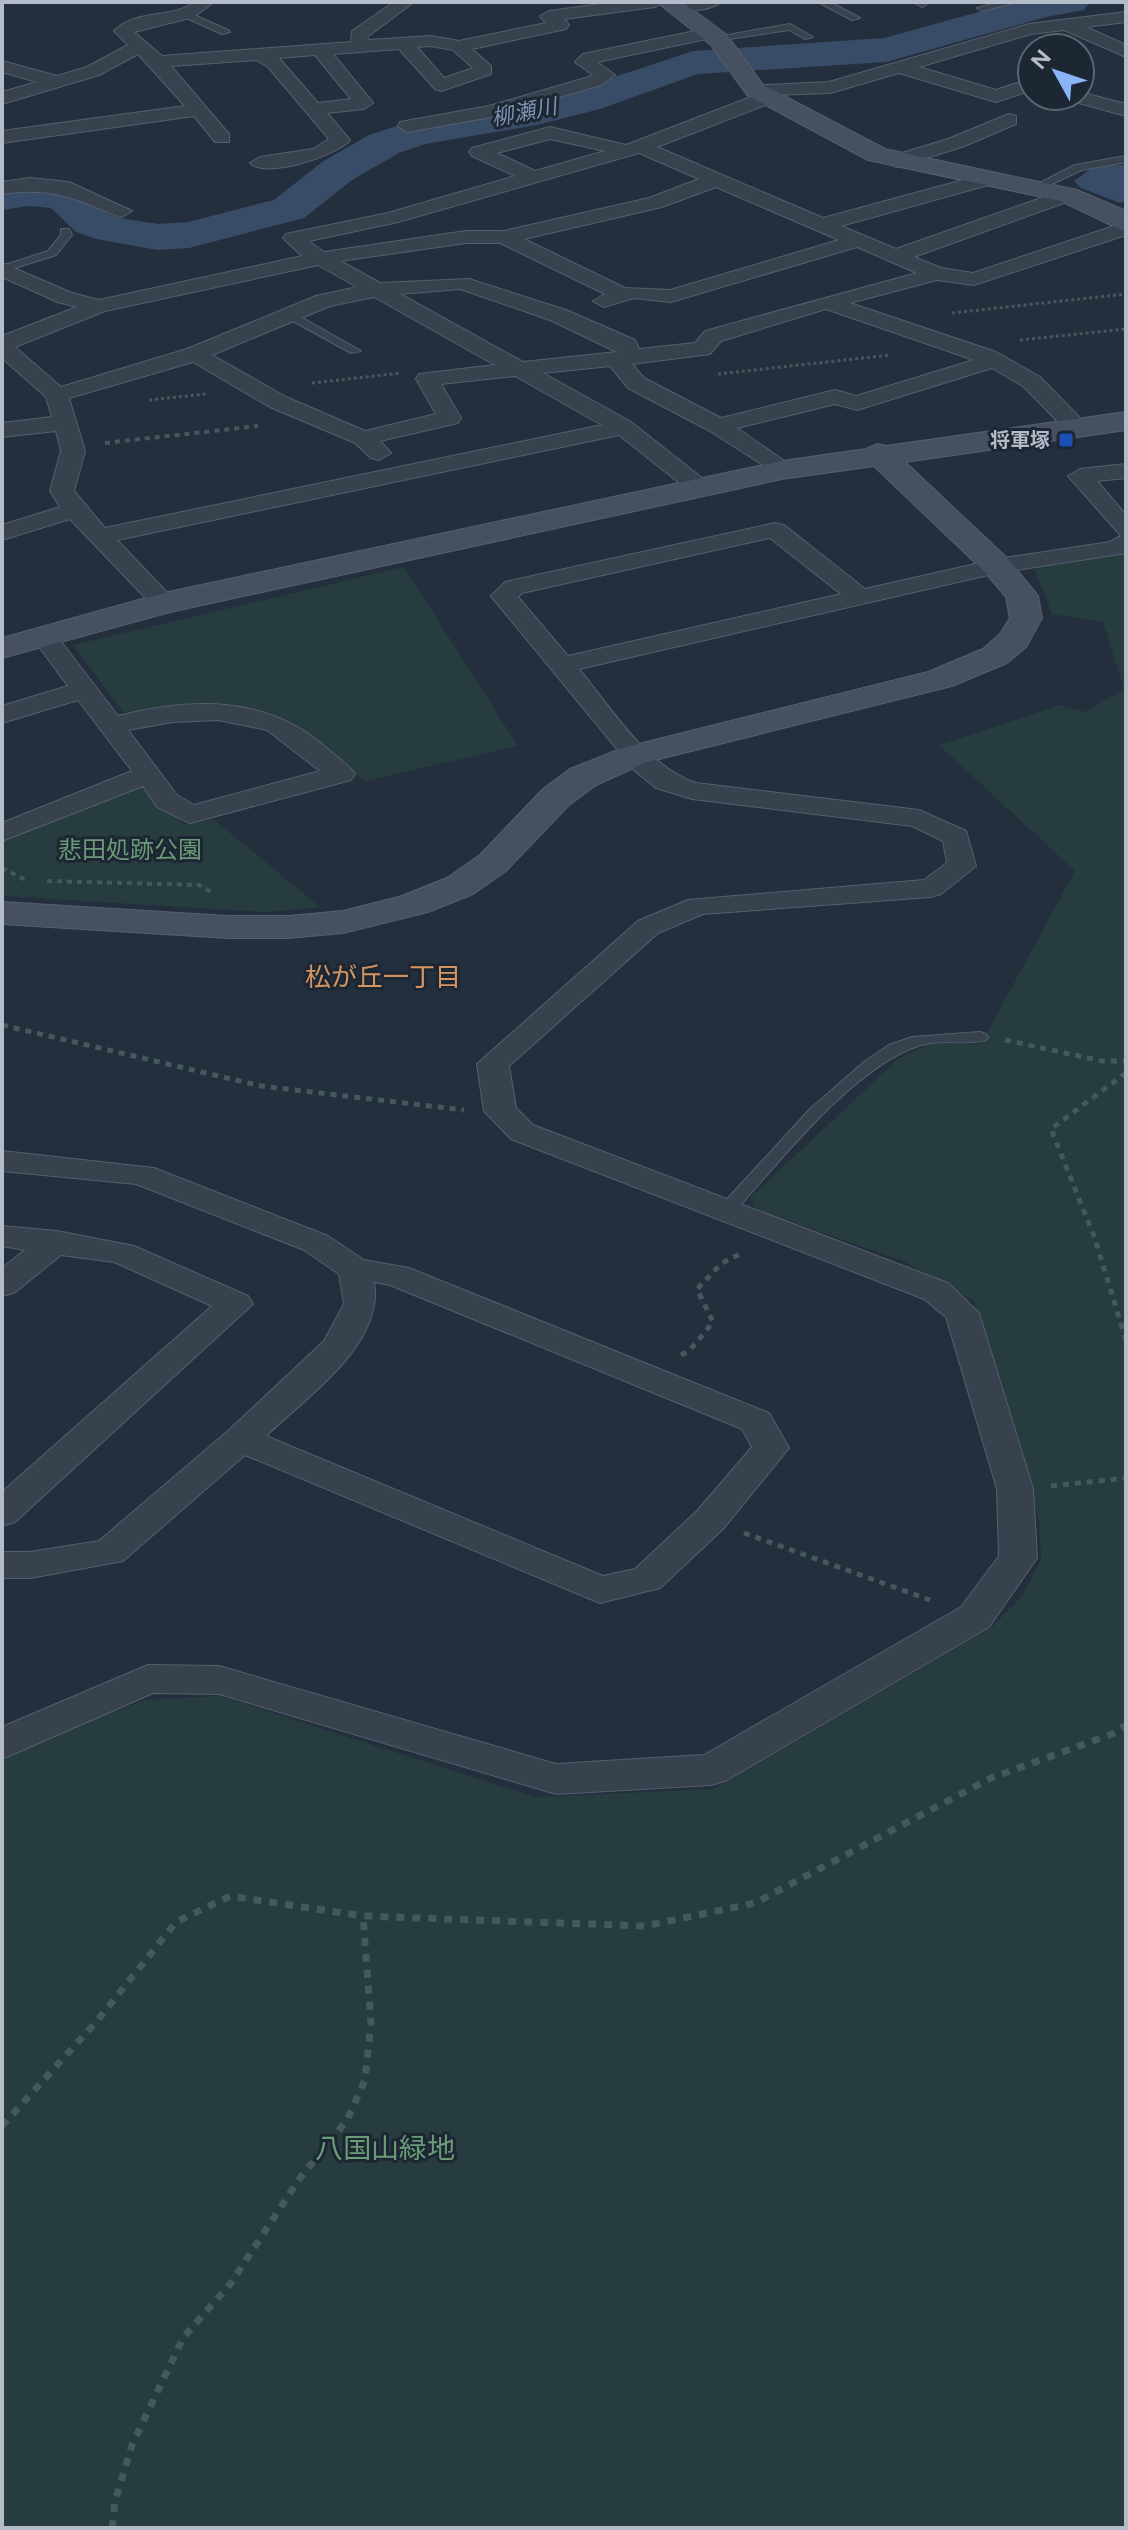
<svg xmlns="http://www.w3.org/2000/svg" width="1128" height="2530" viewBox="0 0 1128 2530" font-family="Figtree,'Noto Sans JP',sans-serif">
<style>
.green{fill:#263c3f}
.water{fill:#394c67}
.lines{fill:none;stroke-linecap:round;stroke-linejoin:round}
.river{fill:#394c67;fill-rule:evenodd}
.lane-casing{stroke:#565f6c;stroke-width:2}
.street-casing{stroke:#565f6c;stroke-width:2}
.secondary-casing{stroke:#565f6c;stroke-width:2}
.path-far3{stroke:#44595c;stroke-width:3;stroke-dasharray:3 3;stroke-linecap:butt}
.path-far2{stroke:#44595c;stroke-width:4;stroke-dasharray:5 5;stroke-linecap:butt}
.path-far1{stroke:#44595c;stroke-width:5;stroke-dasharray:6 6;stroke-linecap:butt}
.path{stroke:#44595c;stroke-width:7;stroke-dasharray:8 8;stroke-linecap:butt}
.lane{fill:#38414e;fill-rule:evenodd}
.street{fill:#38414e;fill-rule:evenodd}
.secondary{fill:#465061;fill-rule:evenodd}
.transit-dot{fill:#1a4fb4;stroke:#1d2633;stroke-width:3}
.labels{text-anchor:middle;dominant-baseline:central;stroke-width:6;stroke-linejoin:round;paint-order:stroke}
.far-poi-label{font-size:20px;font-weight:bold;fill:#b4bcc9;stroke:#1d2633;text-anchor:end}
.far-water-label{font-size:22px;font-style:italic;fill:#7c92b1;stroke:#1d2633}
.park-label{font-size:24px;fill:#6b9a76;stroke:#1d2633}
.neighbourhood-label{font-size:26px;fill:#d59563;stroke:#1d2633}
.near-park-label{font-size:28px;fill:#6b9a76;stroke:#1d2633}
</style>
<rect width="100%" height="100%" fill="#242f3e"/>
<g class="green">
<path d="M1126,552V2528H2V1760L59,1731L145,1700L220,1696L535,1797L714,1789L993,1626L1023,1595L1041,1559L1039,1521L974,1301L905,1262L756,1209L750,1198L898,1059L929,1044H981L1075,871L939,745L1060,705L1085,712L1124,689L1103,622L1052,614L1034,567Z"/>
<path d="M404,567L518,746L365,781L284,720L235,707L123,712L73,645Z"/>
<path d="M140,784L185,825L212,818L320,907L265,912L2,896V842Z"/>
</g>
<path class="water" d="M1096,165H1126V201L1120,203L1081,188L1074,181Z"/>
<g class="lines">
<path class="river" d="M1015,2H1090L1084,10L1046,17L886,62L698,74L600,109L537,125L425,144L399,153L352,180L304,218L189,248L158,250L96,239L76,232L51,208L29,206L2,210V184L29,180L63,183L78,187L108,214L120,218L158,224L188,222L274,200L322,162L369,135L403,124L572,91L693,51L884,38Z"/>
<g class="lane-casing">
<g id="lane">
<path d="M818,2H830L860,18L852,20Z"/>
<path d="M913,2H925L927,4L922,7Z"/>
<path d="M999,2H1018L982,11L977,8Z"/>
<path d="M183,10L228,30L230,32L222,34L180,15Z"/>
<path d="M790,24L813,37L805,39L789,30L716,41L711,38Z"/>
<path d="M1126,156V162L1082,170L1041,189L1032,187L1075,165Z"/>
<path d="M61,229H69L72,235L56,255L2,272V266L48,251L61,235Z"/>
<path d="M284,312H292L361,351L351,353L284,316Z"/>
<path d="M980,1032L986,1034L988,1037L986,1040C964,1046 940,1038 918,1046C851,1069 780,1162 732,1214H720L717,1210L810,1109L864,1062L889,1045L912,1037Z"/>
</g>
</g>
<g class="street-casing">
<g id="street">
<path d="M195,2H214L194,17L134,32L162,56L351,42L352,31L394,2H414L367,37L369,40L431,36L459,41L546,23L540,16L549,11L616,2H664L655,7L564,19L569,25L566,29L472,49L491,66V74L441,91L435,89L399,49L333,54L373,103L364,109L327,113L350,140C336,156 265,179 250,163L260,157L313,149L329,139L268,67L256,60L171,66L229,134V142H215L194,116L2,143V131L185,106L138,54L99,75L2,104V92L37,82L2,72V61L57,76L87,67L128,45L114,31C135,9 171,19 195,2ZM431,46L453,50L473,68L444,78L417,47ZM315,55L351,99L318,103L279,58Z"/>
<path d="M668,2H721C711,11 675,15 664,6Z"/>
<path d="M1126,12V22L1086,27L1126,45V57L1064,30L1031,34L919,67L996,90L1032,78V90L996,102L989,100L899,73L830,93L773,95V102L657,147L823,218L985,174H999L1002,178L999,182L841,226L896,249L1061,191L1068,189L1078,195L1075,199L914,257L941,268L973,273L1126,222V235L974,285L937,280L850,303L996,352L1040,377L1084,422L1087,427L1084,432H1068L1024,387L992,368L857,410L835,404L737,428L790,465L794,470L782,477L710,431L628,388L610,366L543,373L631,422L707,482L711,487L707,492H691L619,435L117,540L177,603L164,611L155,608L70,519L2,540V525L60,507L50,491L61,451L56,431L2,437V423L52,417L46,397L2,358V336L77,307L58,302L2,277V263L72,293L99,300L302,256L283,238L286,234L388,213L515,176L472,156L469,152L472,148L550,127L626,145L756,95L748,94V86L829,82L1029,24ZM550,139L605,151L535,171L497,153ZM639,153L699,179L649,198L504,231H466L324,252L309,241L398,222ZM716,187L839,240L670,290L625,288L524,239L662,207ZM466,243H500L605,294L593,301L604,307L634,298L671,302L857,247L917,273L705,331L695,343L639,349L635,340L566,310L469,279L380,283L340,261ZM318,265L357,287L316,296L187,349L61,387L15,347L105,311ZM460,289L550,320L617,352L523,362L400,294ZM374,297L495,365L419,374L416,379L436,414L365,431L286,397L212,355L330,306ZM826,309L974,360L856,396L835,390L721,418L644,378L632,364L710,354L721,341ZM193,362L270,407L355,443L371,458L379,460L391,453L380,441L458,423L461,418L441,384L515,376L602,425L105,528L74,491L85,451L69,398Z"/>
<path d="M710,28L719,33L716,37L597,62L615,75L601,85L491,117L407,132L398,126L400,122L489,106L589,77L593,75L575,62L583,54Z"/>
<path d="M1080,92L1126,104V116L1068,100L1066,96H1080Z"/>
<path d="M1009,114L1016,116V124L962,147L896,167L886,161L889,157L948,139Z"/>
<path d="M30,178L69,182L132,211L122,217L115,215C72,197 50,187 2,194V182Z"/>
<path d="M1126,464V478L1097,481L1126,515V553L997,573L579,669C612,709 646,766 696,783L919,810L966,831L976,866L941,894L931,897L703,914L658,933L509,1066L516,1108L533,1125L948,1283L979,1313L1033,1489L1037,1558L989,1627L725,1781L711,1785L556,1794L219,1694L153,1693L2,1759V1727L148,1665L219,1666L556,1764L704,1755L961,1607L999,1556L997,1489L946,1317L924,1299L511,1139L484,1111L477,1064L638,921L688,900L924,880L947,863L943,841L912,826L692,799L656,788L635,771L491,596L505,582L775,523L784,525L865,589L997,559L1110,542L1121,536L1068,476L1080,469ZM770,538L841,594L568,656L518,597L522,593Z"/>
<path d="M44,628L53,631L118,716C190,698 264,695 323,745C333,754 347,763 355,774L351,780L190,823L157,807L143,786L2,841V823L132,771L78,700L2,723V706L68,686L31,636ZM218,720L267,730L320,771L194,805L177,795L128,730L173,722Z"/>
<path d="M2,1151L154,1168L328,1236L364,1260L409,1268L769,1413L789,1448L723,1529L660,1588L600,1603L245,1455L123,1561L30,1578H2V1552H30L99,1541L228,1431L324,1341L344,1304L339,1274L304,1250L136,1184L2,1171ZM374,1282L390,1285L742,1429L752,1447L697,1511L635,1569L603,1576L266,1436C306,1397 385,1344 374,1282Z"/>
<path d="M2,1226L57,1231L134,1246L248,1296L253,1304L15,1522L2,1526V1492L212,1306L114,1262L61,1255L14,1293L2,1296V1268L25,1250L2,1246Z"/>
</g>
</g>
<g class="secondary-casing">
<g id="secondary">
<path d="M657,2H682L727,35L763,85L885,149L1077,190L1126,211V232L1061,201L868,160L747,95L711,45Z"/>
<path d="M1126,412V430L905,462L1008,559L1038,596L1042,618L1026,647L1007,663L952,686L647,762L596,785L569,805L506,871L473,894L428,912L343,933L289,938H228L2,924V902L228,916H289L343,911L402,896L447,878L480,855L543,789L570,769L623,748L928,672L983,649L1000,634L1010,618L1006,597L986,573L874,466L782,479L170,612L2,658V638L164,593L782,461L866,449L878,444L886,446Z"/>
</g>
</g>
<g class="path-far3">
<path d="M952,313L1126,294"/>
<path d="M1020,340L1126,329"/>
<path d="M718,374L890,355"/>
<path d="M312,383L401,373"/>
<path d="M149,400L206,394"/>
</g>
<g class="path-far2">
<path d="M105,443L258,426"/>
<path d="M2,868L26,880"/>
<path d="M47,881L199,885L211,892"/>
</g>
<g class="path-far1">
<path d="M2,1025L261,1086L464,1110"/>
<path d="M1005,1040L1102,1061H1126"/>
<path d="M1126,1073L1051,1129L1094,1236L1126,1340"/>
<path d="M681,1355L690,1350L713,1322L697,1289L722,1263L742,1253"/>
<path d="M1051,1486L1126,1478"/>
<path d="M744,1533L930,1600"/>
</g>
<g class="path">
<path d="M2,2126L97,2021L176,1922L230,1896L363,1916L645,1926L755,1903L991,1778L1115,1733L1126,1725"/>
<path d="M112,2528L115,2501L132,2445L183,2338L231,2283L300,2178L347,2120L365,2080L371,2023L363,1916"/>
</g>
<use href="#lane" class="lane"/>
<use href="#street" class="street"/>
<use href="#secondary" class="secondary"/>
</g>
<rect class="transit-dot" x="1058" y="432" width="16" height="16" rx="4"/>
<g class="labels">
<g class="far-poi-label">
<text x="1050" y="440">将軍塚</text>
</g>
<g class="far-water-label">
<text transform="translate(524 112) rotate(-11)">柳瀬川</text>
</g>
<g class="park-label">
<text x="130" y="849">悲田処跡公園</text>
</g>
<g class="neighbourhood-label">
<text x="383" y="977">松が丘一丁目</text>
</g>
<g class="near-park-label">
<text x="385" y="2148">八国山緑地</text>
</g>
</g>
<rect width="1128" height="2530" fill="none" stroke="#b4bcc9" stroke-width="8"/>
<g transform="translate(1056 72) rotate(310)"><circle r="38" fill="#1d2633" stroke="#59626f" stroke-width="2"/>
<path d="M0-6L14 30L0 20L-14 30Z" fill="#8ab4f8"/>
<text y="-12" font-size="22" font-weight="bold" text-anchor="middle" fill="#b4bcc9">N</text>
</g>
</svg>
